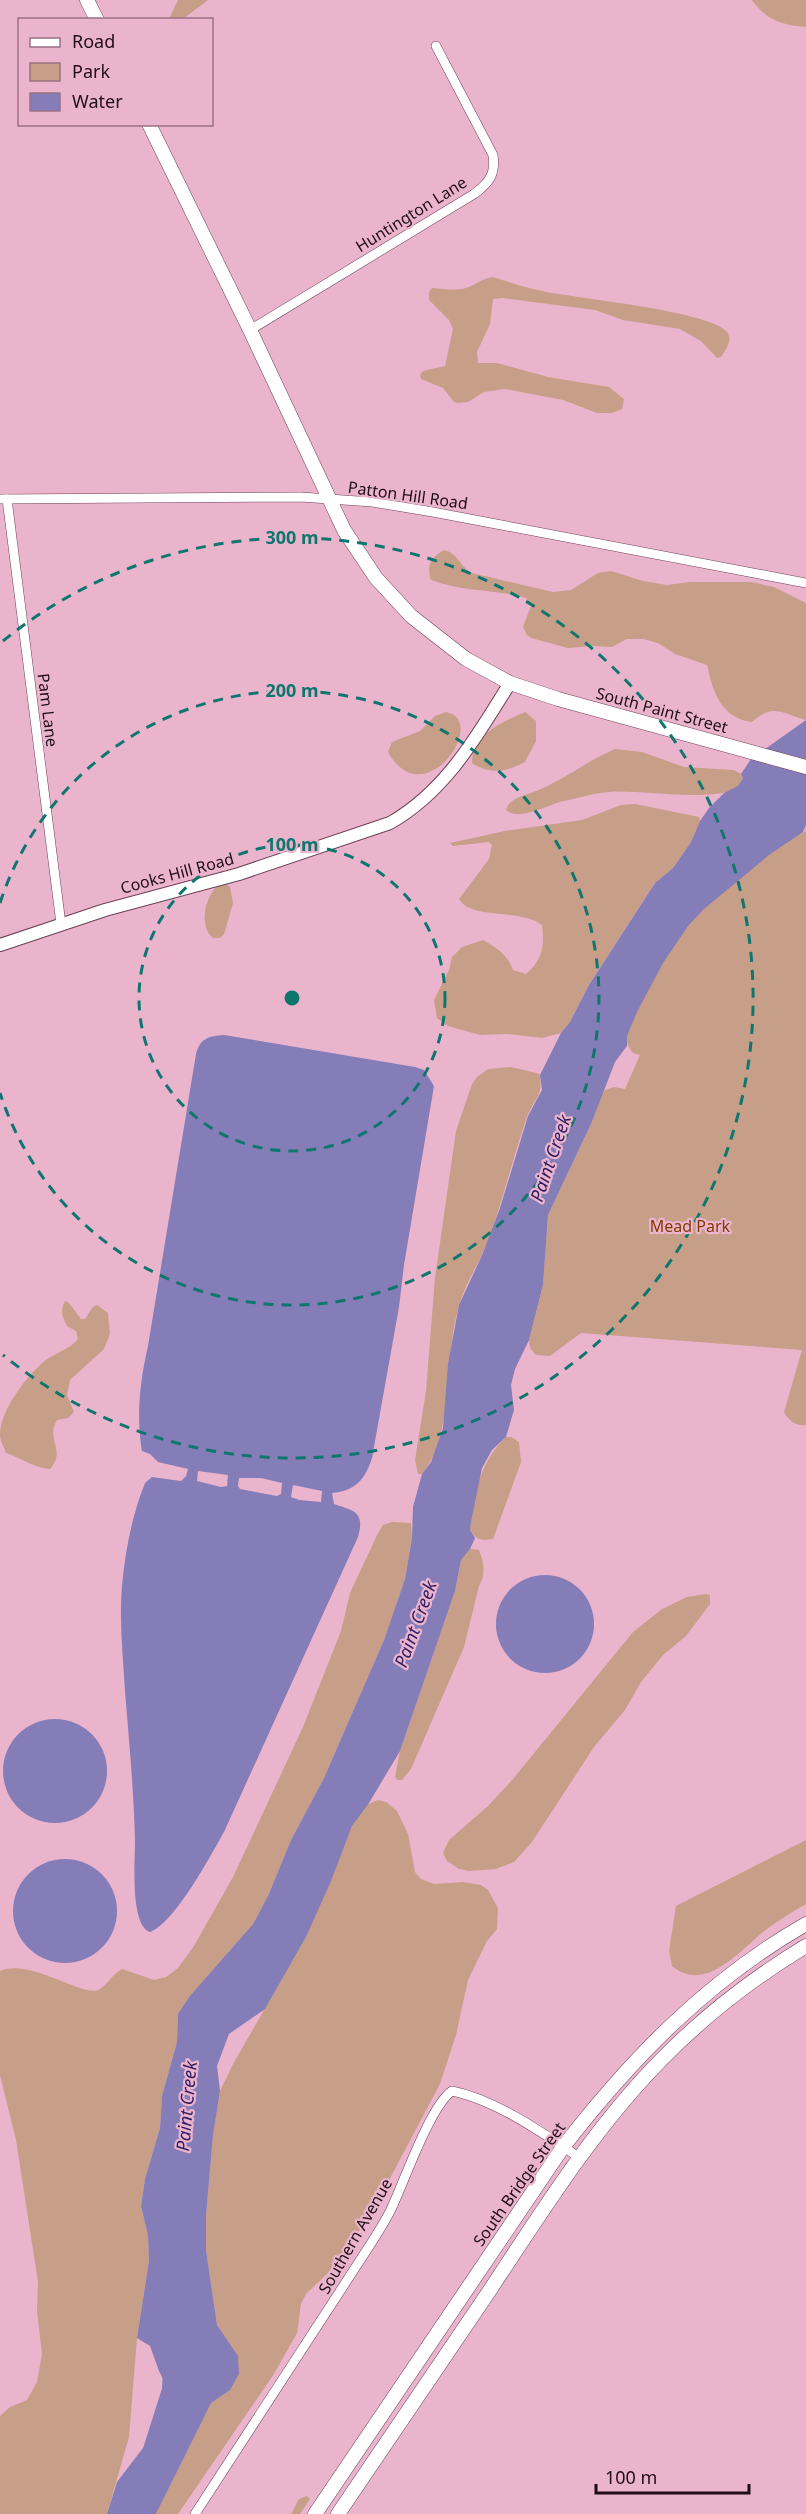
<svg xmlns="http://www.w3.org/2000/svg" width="806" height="2514" viewBox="0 0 806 2514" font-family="'Noto Sans',sans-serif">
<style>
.green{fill:#c79e88}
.water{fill:#857db8;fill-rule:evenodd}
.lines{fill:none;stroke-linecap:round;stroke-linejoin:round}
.river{stroke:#857db8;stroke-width:18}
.minor-casing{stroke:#6d4056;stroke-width:10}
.tertiary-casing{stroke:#6d4056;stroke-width:14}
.secondary-casing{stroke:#6d4056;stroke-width:15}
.minor{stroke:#fff;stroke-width:9}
.tertiary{stroke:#fff;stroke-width:12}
.secondary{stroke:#fff;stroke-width:14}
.ring{fill:none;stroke:#0f766e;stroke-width:3;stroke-dasharray:10 8}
.labels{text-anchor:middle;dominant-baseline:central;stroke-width:4.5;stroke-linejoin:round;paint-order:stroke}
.street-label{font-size:16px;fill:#200d17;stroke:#ebb4cd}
.park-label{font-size:16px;fill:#833a00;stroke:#ebb4cd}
.water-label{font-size:18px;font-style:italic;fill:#2f1d63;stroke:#ebb4cd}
.centre{fill:#0f766e;stroke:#ebb4cd;stroke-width:3}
.ring-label{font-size:18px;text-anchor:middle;font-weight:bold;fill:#0f766e;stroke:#ebb4cd;stroke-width:4.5;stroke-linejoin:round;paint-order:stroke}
</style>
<rect width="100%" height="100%" fill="#ebb4cd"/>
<g class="green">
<path d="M178,0H208L183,19H169Z"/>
<path d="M752,0H806V27C782,25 766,20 752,0Z"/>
<path d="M493,277C509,282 525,288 542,291C573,298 711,311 727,332C733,341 726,349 721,357L717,358L701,341L680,329L623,320L595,310L502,298L493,299L490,324L477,352L478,363H497L548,377L609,387L624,399L622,409L612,413H597L563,400L505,389L484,392L468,402L458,403L454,402L443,388L421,379L420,375L423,371L445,366L453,329L449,320L429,300V292L432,288C443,289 456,291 466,288C476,285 482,278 493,277Z"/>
<path d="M444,550C458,553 460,567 472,573L553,592L571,590L598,573L611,571L643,581L667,585L690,582H751L774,587L806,603V720C781,713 773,703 752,722C721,718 713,692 707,665L675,654L658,643L643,639H627L612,647L592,646L568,648L531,638L527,635L523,627L531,606L526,598C494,589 463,592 431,580C426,566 431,557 444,550Z"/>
<path d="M446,712C490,720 424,817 388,752L392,742L420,731L435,716Z"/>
<path d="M525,712L536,721V741L525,762C505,772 491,775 472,763C472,734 503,722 525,712Z"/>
<path d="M615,749L642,752L684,767L734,770L741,774L743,778C741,781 740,784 738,786C719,804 638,789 609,792C594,793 579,798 564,801C549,804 519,822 506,810C509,800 519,797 528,794C559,784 584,762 615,749Z"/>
<path d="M635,804L699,817L700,821L691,842L673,868L654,884L589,985L570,1022L561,1033L542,1038L507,1034L480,1035L448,1026L437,1018L434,1000L449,970L452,957L462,947L483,940C497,948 507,954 513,970L526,974C542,961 545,946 542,925C519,908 471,920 459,899L489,859L492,845L489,842L453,846L450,843L505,831L582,820L621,805Z"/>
<path d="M806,831V1425C795,1426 790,1422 784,1412L802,1350L581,1333L550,1356L536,1355L530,1348L529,1340L543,1285L548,1215L591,1124L600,1097L605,1090L614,1087L625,1089L640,1055L633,1053C629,1047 626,1044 627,1036C632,1010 672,943 690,923C711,901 780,840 806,831Z"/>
<path d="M223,882L230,887L233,903L224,934L220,938H213C197,926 206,890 223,882Z"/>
<path d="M511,1067L537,1073L540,1075C543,1097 534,1099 527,1117C513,1157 503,1199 489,1239C480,1262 465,1283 459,1306C443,1358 456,1432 422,1474H418L415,1460L426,1391L435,1278L456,1131L472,1084L477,1077L488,1069Z"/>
<path d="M65,1301L69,1303L81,1319H85L93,1307L97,1305L108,1313L110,1334L104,1349L70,1380L67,1395L74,1412L68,1418L57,1420C45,1440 67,1451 50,1469C34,1468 21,1458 6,1453C4,1447 0,1441 0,1435C0,1410 28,1374 46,1360C57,1352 70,1349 78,1339L76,1331L67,1326C62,1316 60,1311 65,1301Z"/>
<path d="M506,1437H511L519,1442L521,1462L493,1539C482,1541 476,1540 470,1530C473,1494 480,1462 506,1437Z"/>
<path d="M392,1522L411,1523L412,1538L405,1579L384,1640L324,1778L291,1840L268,1896L253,1924L189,1997L178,2014L177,2042L162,2096L160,2128L145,2179L141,2206L148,2236L149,2261L137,2338L129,2437L107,2514H0V2416L10,2407L27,2400L37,2382L42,2354L37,2312L38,2282L16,2140L0,2075V1971C30,1958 82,1997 98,1990C108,1985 112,1974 122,1969L154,1980L166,1977L178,1968L194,1946L233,1877L303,1727L341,1631L350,1593L378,1533L383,1525Z"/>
<path d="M470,1549L479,1550C484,1562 486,1575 479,1586L464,1647L411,1769L402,1780H398L395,1777L400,1751L455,1591L461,1560Z"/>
<path d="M706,1594L710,1595V1604L686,1636L663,1655L641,1682L625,1710L594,1747L532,1842L514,1862L496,1869L469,1871L459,1869L447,1861L443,1853L449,1840L488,1806L513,1779L633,1632L662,1609L687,1597Z"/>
<path d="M378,1800L386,1802L397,1811L408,1834L415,1872L421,1879L434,1884L463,1882L481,1885L488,1890L498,1908L497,1929L487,1941L468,1980L456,2035L440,2084L370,2216L327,2274L306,2294L301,2304L297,2333L274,2374L178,2514H156L211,2402L230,2390L237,2356L217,2325L206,2250V2216L213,2134L220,2091L233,2064L306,1937L352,1826L366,1805Z"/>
<path d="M806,1840V1904C792,1912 779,1920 767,1929C742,1948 706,1995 672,1966L669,1951L676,1906Z"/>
<path d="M307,2496L310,2499L300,2514H291L299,2499Z"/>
</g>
<g class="water">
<path d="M806,720V825L803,832L769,855L704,909L688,926L663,963L637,1012L627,1036V1046L615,1062L591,1124L548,1215L543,1285L529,1340L515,1369L511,1385L514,1410L506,1437L492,1450L482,1468L471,1522L470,1530L475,1538L470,1549L461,1560L455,1591L400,1751L369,1803L352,1826L331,1881L306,1937L265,2009L229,2034L217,2066L220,2091L213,2135L206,2216V2250L217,2325L238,2356L239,2374L230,2390L211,2403L156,2514H107L117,2482L143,2448L164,2428L172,2396L159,2371L150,2346L137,2338L149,2261L148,2236L141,2206L145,2179L160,2128L162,2096L177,2042L178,2014L189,1997L253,1924L268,1896L291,1840L324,1778L384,1640L405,1579L412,1538L413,1507L422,1474L431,1462L443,1428L448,1364L459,1305L483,1253L500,1208L528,1116L542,1090L540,1075L561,1033L570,1022L589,985L655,883L673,868L691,842L700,821L709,808L724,793L738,786L743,778L741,774L751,759Z"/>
<path d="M224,1035L415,1067L424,1070L434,1086L404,1265L399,1307L372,1458C365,1480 355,1491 332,1493L334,1504C355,1511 365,1512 358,1537L224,1832C211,1855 174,1924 150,1932C130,1925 135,1862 135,1842C134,1792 129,1741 125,1691C123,1656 119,1621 122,1586C125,1552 132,1515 145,1483L152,1477L181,1481L186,1476L188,1469L158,1462L150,1454L142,1451C136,1416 140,1381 148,1346L196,1054C200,1038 209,1036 224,1035ZM198,1471L228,1475L227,1486L221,1487L197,1481ZM239,1478H261L282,1483L281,1494L277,1496L240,1489L238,1486ZM293,1485L322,1491L321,1502L299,1500L291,1497Z"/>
<circle cx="545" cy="1624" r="49"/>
<circle cx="55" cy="1771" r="52"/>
<circle cx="65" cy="1911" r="52"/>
</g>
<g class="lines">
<path class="river" d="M150,2456L171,2390L172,2370"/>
<g class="minor-casing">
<g id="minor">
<path d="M250,330L474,194C489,183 496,174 493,155L436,46"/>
<path d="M0,499L301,497L372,502L433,512L806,583"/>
<path d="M7,499L61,924"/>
<path d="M195,2514L370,2245C378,2232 387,2219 393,2205C405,2179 431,2105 452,2091C496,2100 543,2133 580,2158"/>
</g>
</g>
<g class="tertiary-casing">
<path id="tertiary" d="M0,945L105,910L239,874L390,823C446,791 477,736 510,683"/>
</g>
<g class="secondary-casing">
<g id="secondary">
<path d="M87,0L97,20"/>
<path d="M149,124L250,330L344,530L376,578L411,616L466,659L510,683L558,699L806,767"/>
<path d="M315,2514L563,2147C632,2058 708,1980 806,1924"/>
<path d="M338,2514C388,2440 438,2367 488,2293C541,2213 593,2129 661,2060C704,2016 753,1978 806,1946"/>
</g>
</g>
<use href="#minor" class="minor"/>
<use href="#tertiary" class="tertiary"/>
<use href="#secondary" class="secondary"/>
</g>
<g class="ring">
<circle cx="292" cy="998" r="153"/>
<path d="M0 903A307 307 0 1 1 0 1093"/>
<path d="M3 641A460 460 0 1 1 3 1355"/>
</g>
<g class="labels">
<g class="street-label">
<text transform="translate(411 214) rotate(-32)">Huntington Lane</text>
<text transform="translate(408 495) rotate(8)">Patton Hill Road</text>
<text transform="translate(48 710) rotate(83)">Pam Lane</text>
<text transform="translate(662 710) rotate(15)">South Paint Street</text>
<text transform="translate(177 873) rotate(-15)">Cooks Hill Road</text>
<text transform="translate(519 2184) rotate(-55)">South Bridge Street</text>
<text transform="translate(355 2236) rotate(-60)">Southern Avenue</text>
</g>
<g class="park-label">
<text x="690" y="1226">Mead Park</text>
</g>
<g class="water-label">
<text transform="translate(550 1158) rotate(-71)">Paint Creek</text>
<text transform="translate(415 1624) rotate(-70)">Paint Creek</text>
<text transform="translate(186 2106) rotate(-85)">Paint Creek</text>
</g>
</g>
<circle cx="292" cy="998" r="9" class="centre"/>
<g class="ring-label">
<text x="292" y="544">300 m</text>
<text x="292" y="697">200 m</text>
<text x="292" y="851">100 m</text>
</g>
<rect x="18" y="18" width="195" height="108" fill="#ebb4cd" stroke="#9a7184" stroke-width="1.5"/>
<rect x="30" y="38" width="30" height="9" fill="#ffffff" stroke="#9a7184" stroke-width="1.5"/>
<text x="72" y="48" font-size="18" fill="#200d17">Road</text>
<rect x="30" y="63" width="30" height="18" fill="#c79e88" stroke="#9a7184" stroke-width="1.5"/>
<text x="72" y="78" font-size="18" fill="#200d17">Park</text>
<rect x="30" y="93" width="30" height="18" fill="#857db8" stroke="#9a7184" stroke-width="1.5"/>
<text x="72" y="108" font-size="18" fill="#200d17">Water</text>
<path d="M596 2484v9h153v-9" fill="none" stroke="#200d17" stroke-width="3"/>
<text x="605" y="2484" font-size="18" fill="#200d17" stroke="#ebb4cd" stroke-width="4.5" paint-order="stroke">100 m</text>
</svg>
